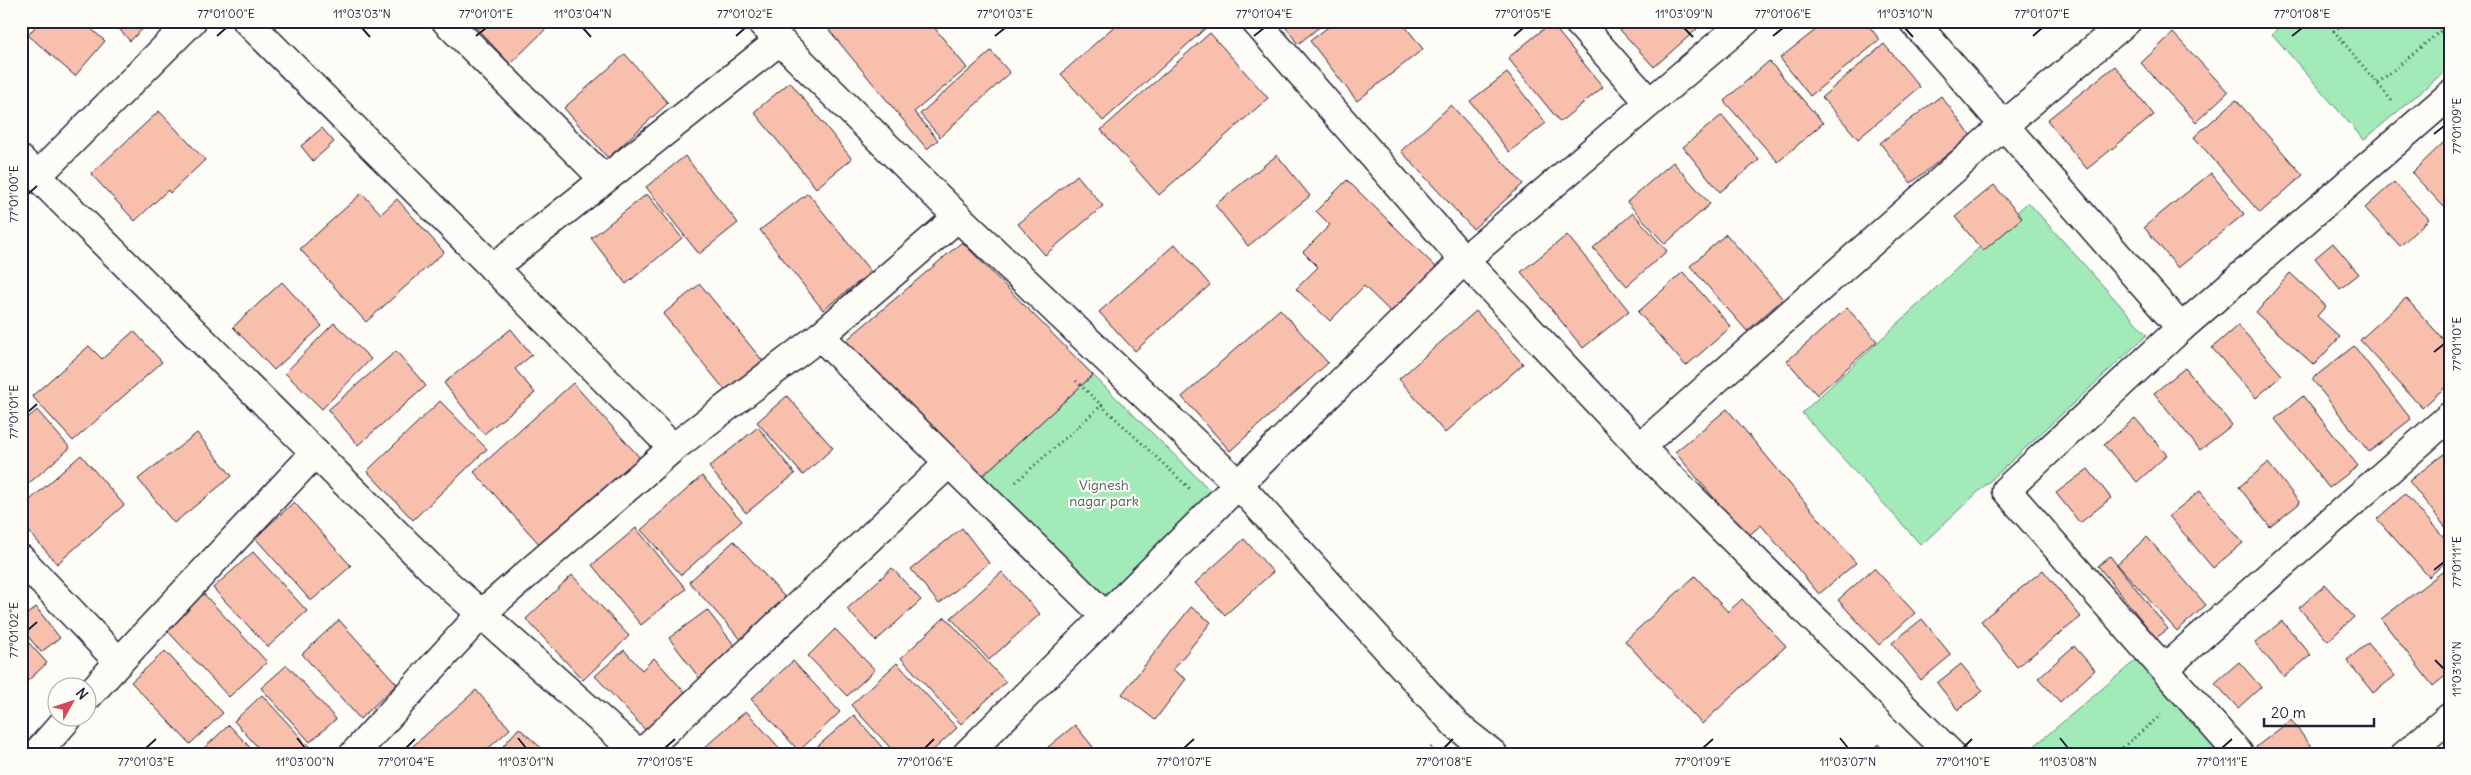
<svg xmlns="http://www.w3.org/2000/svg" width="2471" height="775" viewBox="0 0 2471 775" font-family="Delius,sans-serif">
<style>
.green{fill:#a2ebb9;stroke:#62867a}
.building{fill:#f8bfad;stroke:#22223b}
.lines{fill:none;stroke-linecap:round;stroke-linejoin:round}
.street-casing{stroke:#22223b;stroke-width:31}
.path{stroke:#22223b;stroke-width:3;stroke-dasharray:1 4;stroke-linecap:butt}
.street{stroke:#fdfcf7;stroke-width:28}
.ticks{fill:none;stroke:#22223b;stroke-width:2}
.labels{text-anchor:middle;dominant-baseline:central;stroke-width:4.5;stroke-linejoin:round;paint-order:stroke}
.park-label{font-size:14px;fill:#485e61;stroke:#fdfcf7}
.neatline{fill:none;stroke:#22223b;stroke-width:2}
.ticks-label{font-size:12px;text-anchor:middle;fill:#22223b}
</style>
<rect width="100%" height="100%" fill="#fdfcf7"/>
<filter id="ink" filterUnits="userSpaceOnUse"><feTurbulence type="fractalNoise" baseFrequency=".02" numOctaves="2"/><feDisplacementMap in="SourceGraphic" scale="10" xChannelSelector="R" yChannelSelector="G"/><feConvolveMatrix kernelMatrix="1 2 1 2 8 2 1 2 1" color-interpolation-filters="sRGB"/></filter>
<g filter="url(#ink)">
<g class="green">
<path d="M2288,21H2450V67L2364,140L2272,34Z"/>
<path d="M2028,202L2147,335L1921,545L1802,413Z"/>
<path d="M1093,375L1214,494L1105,603L980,478Z"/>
<path d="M2142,655L2227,754H2025Z"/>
</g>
<g class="building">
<path d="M40,21H82L105,41L75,76L28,35Z"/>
<path d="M112,21H151L130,41Z"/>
<path d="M470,21H554L510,64Z"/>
<path d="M828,21H929L967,68L914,112L938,140L927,149L824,24Z"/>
<path d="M1120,21H1205L1209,25L1103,121L1061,74Z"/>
<path d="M1281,21H1327L1298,44Z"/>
<path d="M1336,21H1401L1423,49L1357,101L1310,41Z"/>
<path d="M1612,21H1690L1697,29L1654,67Z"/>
<path d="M1827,21H1865L1880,40L1810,96L1780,58Z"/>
<path d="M1551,23L1603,87L1560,122L1508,58Z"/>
<path d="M1210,33L1268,98L1159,195L1101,130Z"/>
<path d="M2173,33L2228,92L2196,122L2141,63Z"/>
<path d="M1884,44L1920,87L1858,139L1822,97Z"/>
<path d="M991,51L1010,73L940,137L920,114Z"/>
<path d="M625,54L668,103L608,158L564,108Z"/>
<path d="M1769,61L1823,123L1778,162L1724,101Z"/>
<path d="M2115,66L2154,115L2087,169L2047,120Z"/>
<path d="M1507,73L1546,123L1509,152L1470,101Z"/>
<path d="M790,82L852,159L816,188L754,112Z"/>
<path d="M1941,96L1971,136L1911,183L1880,143Z"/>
<path d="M2236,100L2303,175L2260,213L2194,137Z"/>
<path d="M1451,105L1523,184L1473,229L1401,151Z"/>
<path d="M159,111L205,160L170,193L168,190L135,221L91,174Z"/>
<path d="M1722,115L1759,160L1720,192L1683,147Z"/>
<path d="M322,128L334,142L313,161L301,146Z"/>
<path d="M2445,141L2450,146V201L2444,207L2412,173Z"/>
<path d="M1277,155L1310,196L1248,246L1215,205Z"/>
<path d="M685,156L738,223L699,254L646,187Z"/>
<path d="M1673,162L1710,204L1665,244L1627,202Z"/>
<path d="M2211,173L2244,214L2178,268L2144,227Z"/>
<path d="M1077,175L1103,206L1045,255L1018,224Z"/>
<path d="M1347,180L1441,272L1396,317L1364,286L1330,321L1296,289L1318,267L1303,252L1330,225L1316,211Z"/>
<path d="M2394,182L2429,219L2400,246L2365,208Z"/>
<path d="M1994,185L2022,218L1983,251L1955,217Z"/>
<path d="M362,193L381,214L397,199L444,252L366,322L300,249Z"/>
<path d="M808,193L871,272L823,310L760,230Z"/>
<path d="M647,194L682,238L626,284L591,238Z"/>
<path d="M1633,213L1667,251L1627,286L1593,248Z"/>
<path d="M1726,234L1783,299L1747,331L1690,266Z"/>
<path d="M1567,235L1629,311L1583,348L1521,272Z"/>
<path d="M962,242L1093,375L980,478L843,343Z"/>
<path d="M2333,243L2359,274L2340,289L2315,258Z"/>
<path d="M1175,244L1210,285L1135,351L1099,312Z"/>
<path d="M1683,272L1731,327L1686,366L1638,312Z"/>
<path d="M2290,273L2326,306L2317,316L2340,337L2314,365L2256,313Z"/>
<path d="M282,282L322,326L274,370L233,327Z"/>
<path d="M700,284L766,365L729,395L663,314Z"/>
<path d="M2406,298L2450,347V383L2422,408L2360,340Z"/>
<path d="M1847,308L1877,341L1817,395L1787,361Z"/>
<path d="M1280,309L1328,363L1230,451L1182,397Z"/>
<path d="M1476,311L1523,364L1445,433L1399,379Z"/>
<path d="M334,323L371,359L322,409L285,373Z"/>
<path d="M2238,325L2282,375L2256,398L2212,348Z"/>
<path d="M511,329L532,355L515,369L535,393L484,434L444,383Z"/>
<path d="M134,331L162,362L73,441L32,396L89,346L102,359Z"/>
<path d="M2354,346L2411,419L2369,452L2312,379Z"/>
<path d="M396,351L426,386L358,445L328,410Z"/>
<path d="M2185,368L2232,425L2200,450L2154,393Z"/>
<path d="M573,383L641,459L542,547L474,472Z"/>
<path d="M787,396L833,448L803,475L757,422Z"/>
<path d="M2303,396L2358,466L2329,488L2275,419Z"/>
<path d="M440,401L487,449L413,520L367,471Z"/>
<path d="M1727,409L1856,563L1819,594L1761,525L1747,537L1675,452Z"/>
<path d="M37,410L70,448L21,490V424Z"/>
<path d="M2135,418L2167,455L2137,482L2104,445Z"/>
<path d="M758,427L795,474L746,513L709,467Z"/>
<path d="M197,433L232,476L174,523L138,479Z"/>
<path d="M2445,453L2450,459V533L2409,481Z"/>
<path d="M81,455L124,505L57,564L21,522V508Z"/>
<path d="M2268,463L2300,503L2270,527L2239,487Z"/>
<path d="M2088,469L2111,498L2080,523L2056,493Z"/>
<path d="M702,476L742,521L681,575L641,530Z"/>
<path d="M2200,491L2243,543L2213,568L2169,516Z"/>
<path d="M2405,494L2450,544V558L2429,577L2377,519Z"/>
<path d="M294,502L351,566L311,601L255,538Z"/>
<path d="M636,528L686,589L641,625L592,565Z"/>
<path d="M962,528L989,563L939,604L911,569Z"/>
<path d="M2147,537L2206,605L2177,631L2117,564Z"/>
<path d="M1244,539L1273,572L1225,615L1195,583Z"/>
<path d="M734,541L791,604L745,644L689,582Z"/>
<path d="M253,552L307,611L268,647L213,588Z"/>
<path d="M2110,556L2168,629L2156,638L2098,566Z"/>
<path d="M2450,566V672L2433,686L2381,619Z"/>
<path d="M892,568L921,600L876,641L847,609Z"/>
<path d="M1874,568L1915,613L1879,645L1838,600Z"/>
<path d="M2043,570L2081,617L2017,667L1981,621Z"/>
<path d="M1002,572L1040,614L989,660L951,618Z"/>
<path d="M572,575L629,636L583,680L526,619Z"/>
<path d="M1695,576L1728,612L1742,599L1786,646L1702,724L1625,641Z"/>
<path d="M2325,585L2354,617L2328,641L2299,608Z"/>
<path d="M201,591L267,662L229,697L163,626Z"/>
<path d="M36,607L60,638L41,652L21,628V619Z"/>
<path d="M1191,607L1211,622L1173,670L1186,679L1155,720L1122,694Z"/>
<path d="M707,610L738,650L700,679L669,638Z"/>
<path d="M945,617L1006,682L961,724L901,658Z"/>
<path d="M1922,619L1951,655L1921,680L1892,643Z"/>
<path d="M339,620L397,684L360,719L302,654Z"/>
<path d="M2282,621L2311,655L2284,677L2255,643Z"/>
<path d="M835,629L875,670L847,696L808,656Z"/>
<path d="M21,634L47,663L21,687Z"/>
<path d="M2368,643L2395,676L2373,693L2347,660Z"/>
<path d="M2074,646L2095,670L2060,702L2038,678Z"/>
<path d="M624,650L642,670L654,658L690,698L650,735L595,676Z"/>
<path d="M165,651L223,713L190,744L131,682Z"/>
<path d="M793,661L840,712L799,751L751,699Z"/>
<path d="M2239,662L2261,687L2238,708L2215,683Z"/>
<path d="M897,663L957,728L929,754H896L851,705Z"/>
<path d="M1961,664L1983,691L1958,710L1937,683Z"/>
<path d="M287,665L336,719L310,742L261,688Z"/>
<path d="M476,690L510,729L482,754H420L413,746Z"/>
<path d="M262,695L316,754H264L234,721Z"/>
<path d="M746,711L785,754H712L705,747Z"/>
<path d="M854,715L888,754H814L812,751Z"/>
<path d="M2291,720L2317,754H2261L2256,747Z"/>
<path d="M229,725L256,754H205L202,750Z"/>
<path d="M1075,725L1093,747L1085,754H1053L1048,747Z"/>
<path d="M519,728L548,754H496Z"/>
<path d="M1878,744L1887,754H1868Z"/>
</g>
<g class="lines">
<g class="street-casing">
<g id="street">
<path d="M247,21L673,448"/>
<path d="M446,21L604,179"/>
<path d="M760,21L958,217L1238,484L1457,726L1493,754"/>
<path d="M1255,21L1464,260L1640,447L1951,754"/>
<path d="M1577,21L1649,102"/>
<path d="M1913,21L2181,328L2450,95"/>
<path d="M21,160L442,579L639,754"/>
<path d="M38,175L192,21"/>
<path d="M493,268L779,41"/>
<path d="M2181,328L2006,490L2239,754"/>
<path d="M820,336L1105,616"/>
<path d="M1640,447L2003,126L2127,21"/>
<path d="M21,559L119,662L315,453"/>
<path d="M2165,668L2450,416"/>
<path d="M88,696L119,662"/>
<path d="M36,754L68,718"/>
<path d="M354,754L481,614L673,448L820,336L958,217"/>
<path d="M641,754L949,463"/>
<path d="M967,754L1464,260L1746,21"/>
<path d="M2406,754L2450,717"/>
</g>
</g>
<g class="path">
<path d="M2346,21L2334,31L2392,101"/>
<path d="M2378,83L2450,23"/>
<path d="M1076,381L1190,489"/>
<path d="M1016,482L1102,405"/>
<path d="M1423,754L1432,747"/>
<path d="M2115,754L2161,715"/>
</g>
<use href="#street" class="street"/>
</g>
</g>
<path class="ticks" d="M362,28L370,37M583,28L591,37M1684,28L1693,37M1905,28L1913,37M217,36L226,28M476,36L486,28M736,36L745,28M995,36L1005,28M1254,36L1264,28M1514,36L1523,28M1773,36L1783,28M2033,36L2042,28M2292,36L2302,28M2434,134L2444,126M28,194L37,186M2434,352L2444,344M28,412L37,404M2434,570L2444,562M28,630L37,622M2435,660L2444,669M297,738L305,748M518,738L526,748M1840,738L1848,748M2060,738L2068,748M146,748L156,739M406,748L415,739M665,748L675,739M925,748L934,739M1184,748L1194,739M1444,748L1453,739M1703,748L1713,739M1963,748L1972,739M2222,748L2232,739"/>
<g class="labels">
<g class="park-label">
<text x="1104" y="485">Vignesh<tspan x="1104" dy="16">nagar park</tspan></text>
</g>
</g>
<rect width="2471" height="775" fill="none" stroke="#fdfcf7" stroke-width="55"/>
<g transform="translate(72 702) rotate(50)"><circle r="24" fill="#fdfcf7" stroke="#a5a5ac"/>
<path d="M0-4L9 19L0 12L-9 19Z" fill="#d1495b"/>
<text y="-8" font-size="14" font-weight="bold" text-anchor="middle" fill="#22223b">N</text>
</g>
<path d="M2264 718v8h110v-8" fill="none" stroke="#22223b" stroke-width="2.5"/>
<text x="2271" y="718" font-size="15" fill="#22223b" stroke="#fdfcf7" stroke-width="4" paint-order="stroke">20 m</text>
<rect x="28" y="28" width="2416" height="720" class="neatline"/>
<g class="ticks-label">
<text x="226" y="18">77°01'00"E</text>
<text x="362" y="18">11°03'03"N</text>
<text x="486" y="18">77°01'01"E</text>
<text x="583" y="18">11°03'04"N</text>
<text x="745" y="18">77°01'02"E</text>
<text x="1005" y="18">77°01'03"E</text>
<text x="1264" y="18">77°01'04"E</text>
<text x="1523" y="18">77°01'05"E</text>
<text x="1684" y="18">11°03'09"N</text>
<text x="1783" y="18">77°01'06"E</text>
<text x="1905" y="18">11°03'10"N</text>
<text x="2042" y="18">77°01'07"E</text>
<text x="2302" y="18">77°01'08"E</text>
<text transform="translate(2457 126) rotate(-90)" y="4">77°01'09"E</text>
<text transform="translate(14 194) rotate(-90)" y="4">77°01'00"E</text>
<text transform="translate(2457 344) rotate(-90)" y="4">77°01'10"E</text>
<text transform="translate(14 412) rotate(-90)" y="4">77°01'01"E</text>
<text transform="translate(2457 562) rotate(-90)" y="4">77°01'11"E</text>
<text transform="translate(14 630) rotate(-90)" y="4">77°01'02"E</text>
<text transform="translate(2457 669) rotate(-90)" y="4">11°03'10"N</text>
<text x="146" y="766">77°01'03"E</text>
<text x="305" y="766">11°03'00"N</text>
<text x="406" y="766">77°01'04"E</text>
<text x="526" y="766">11°03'01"N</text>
<text x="665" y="766">77°01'05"E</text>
<text x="925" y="766">77°01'06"E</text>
<text x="1184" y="766">77°01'07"E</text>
<text x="1444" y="766">77°01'08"E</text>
<text x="1703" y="766">77°01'09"E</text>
<text x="1848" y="766">11°03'07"N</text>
<text x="1963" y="766">77°01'10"E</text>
<text x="2068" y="766">11°03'08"N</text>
<text x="2222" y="766">77°01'11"E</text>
</g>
</svg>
